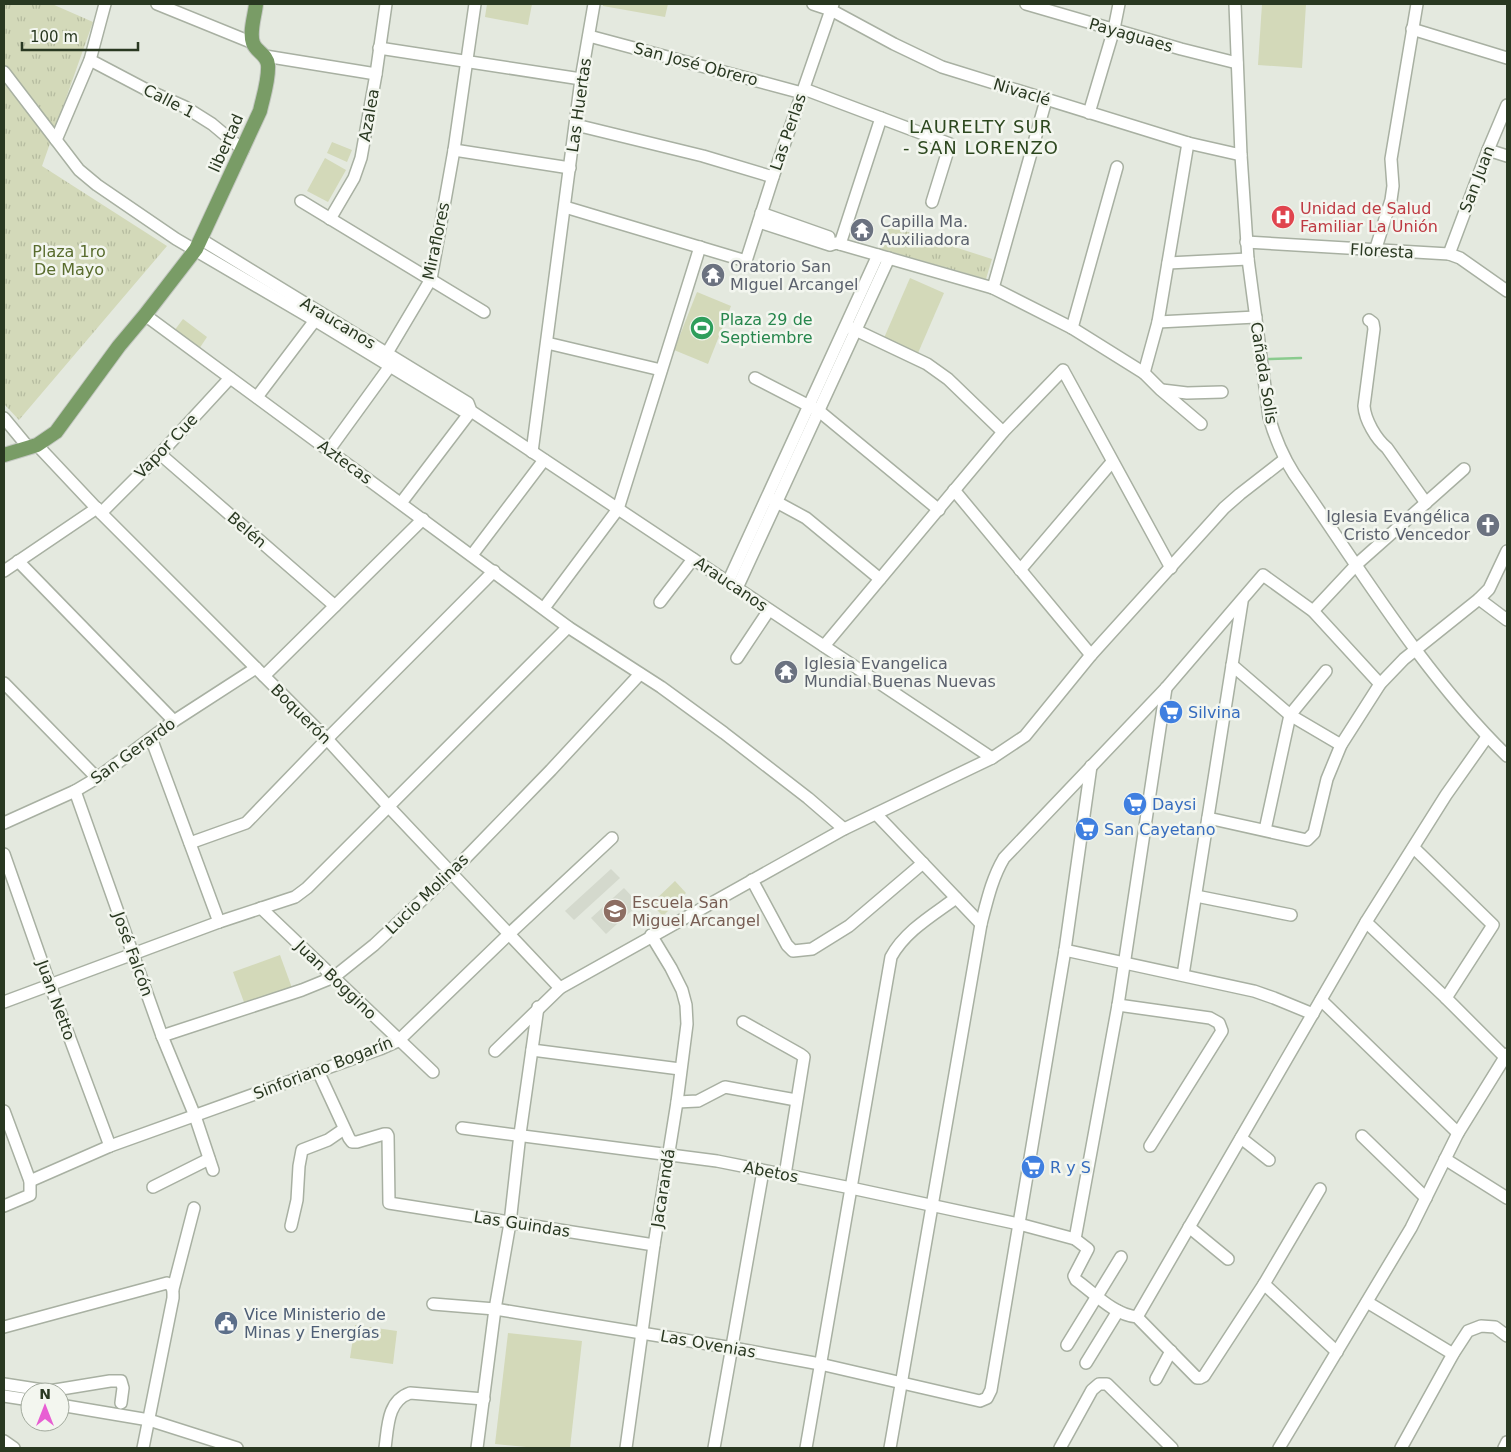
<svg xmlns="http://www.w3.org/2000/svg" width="1511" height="1452" viewBox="0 0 1511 1452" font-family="'DejaVu Sans',sans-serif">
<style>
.built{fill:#d4d9cd}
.grass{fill:url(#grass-tufts)}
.pitch{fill:#d3d9b9}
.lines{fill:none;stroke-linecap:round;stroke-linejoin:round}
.stream{stroke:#8acb8e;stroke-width:2.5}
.minor-casing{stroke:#a8b0a2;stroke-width:14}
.major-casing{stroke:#c3c7c1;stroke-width:16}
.minor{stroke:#fff;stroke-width:11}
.major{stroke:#799c66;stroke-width:14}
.labels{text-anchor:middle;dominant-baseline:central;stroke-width:5;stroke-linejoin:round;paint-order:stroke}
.street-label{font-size:16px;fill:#293821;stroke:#f3f6ef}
.health-label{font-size:16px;fill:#be3a42;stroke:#f3f6ef;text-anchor:start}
.worship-label{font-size:16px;fill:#5b616d;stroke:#f3f6ef;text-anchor:start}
.park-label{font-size:16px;fill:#596c2e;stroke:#f3f6ef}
.leisure-label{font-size:16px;fill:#27864d;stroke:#f3f6ef;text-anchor:start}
.shop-label{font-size:16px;fill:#366cbe;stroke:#f3f6ef;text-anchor:start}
.education-label{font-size:16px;fill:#785e54;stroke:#f3f6ef;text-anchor:start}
.service-label{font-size:16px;fill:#4e5e75;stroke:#f3f6ef;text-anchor:start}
.neighbourhood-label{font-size:18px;letter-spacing:1px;fill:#2d481f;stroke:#f3f6ef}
</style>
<defs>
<pattern id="grass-tufts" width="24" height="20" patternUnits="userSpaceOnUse" patternTransform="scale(1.25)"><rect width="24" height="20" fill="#d3d9b9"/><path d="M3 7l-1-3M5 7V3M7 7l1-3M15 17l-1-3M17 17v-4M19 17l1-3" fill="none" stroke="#b5bb9f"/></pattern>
</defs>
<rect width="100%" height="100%" fill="#e4e9df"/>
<g class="built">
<path d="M611,869L620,878L574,920L565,911Z"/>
<path d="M624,888L639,904L606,934L591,918Z"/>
</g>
<g class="grass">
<path d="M4,4H52L93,22L42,166L167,246L19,420L4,404Z"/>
<path d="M889,226L992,259L986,279L881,249Z"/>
</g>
<g class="pitch">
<path d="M487,4H532L528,25L485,17Z"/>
<path d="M603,4H668L665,17L603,6Z"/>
<path d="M1262,4H1306L1302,68L1258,65Z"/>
<path d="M332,142L352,150L347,162L327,153Z"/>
<path d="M325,158L346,170L328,202L307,191Z"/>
<path d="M910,278L944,293L918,353L884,338Z"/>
<path d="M697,292L731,306L708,364L674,350Z"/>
<path d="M183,319L207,337L199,349L174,331Z"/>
<path d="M675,881L686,893L663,916L651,904Z"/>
<path d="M280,955L292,988L245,1005L233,972Z"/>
<path d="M355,1325L397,1331L393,1364L350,1358Z"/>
<path d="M508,1333L582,1341L570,1448H537L495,1444Z"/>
</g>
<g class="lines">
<path class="stream" d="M1268,359L1301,358"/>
<g class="minor-casing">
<g id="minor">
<path d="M157,4L253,43"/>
<path d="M813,4L831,10L894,44L942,67L1188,143L1241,155"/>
<path d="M1026,4L1181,49L1237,63"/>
<path d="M1235,4L1241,155L1248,259L1269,417C1275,438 1282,455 1294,474C1360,569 1424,675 1507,756"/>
<path d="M1412,29L1507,58"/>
<path d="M589,36L802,93"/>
<path d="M379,48L581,79"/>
<path d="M265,56L376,74"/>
<path d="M90,60L147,90L185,107L212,124L243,150"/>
<path d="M4,72L79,170L97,185L176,239L316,321L462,410L466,412L470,410"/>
<path d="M804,89L950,144L932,202"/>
<path d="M1089,113L1114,29L1119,4"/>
<path d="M576,125L703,156L773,177"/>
<path d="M56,140L90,60L105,4"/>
<path d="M454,150L570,168"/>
<path d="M1488,150L1507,156"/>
<path d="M301,201L484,312"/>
<path d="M565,207L746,261L773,177L833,4"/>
<path d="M761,213L829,237"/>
<path d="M330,219L354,178L361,158L376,74L386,4"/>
<path d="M759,222L830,245L836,243L993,288L1072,328L1144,373L1161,390L1201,424"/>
<path d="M202,240L468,403L471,411L992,758"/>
<path d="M1246,242L1449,254L1460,258L1507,291"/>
<path d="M840,244L881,118"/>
<path d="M1375,251L1391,200L1393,186L1391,159L1417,4"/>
<path d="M1449,254L1488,150L1507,105"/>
<path d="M1168,263L1248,259"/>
<path d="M993,288L1046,100"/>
<path d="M145,315L568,627L661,687L724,733L808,798L844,829"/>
<path d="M1369,320L1373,323L1374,329L1364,406C1365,420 1376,439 1387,448L1426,503"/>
<path d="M1158,322L1256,317"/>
<path d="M849,327L927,364L948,379L1003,432"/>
<path d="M1072,328L1117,167"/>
<path d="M547,343L661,370"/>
<path d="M1144,373L1158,322L1188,143"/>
<path d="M755,378L819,411L939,510"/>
<path d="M1162,390L1187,393L1222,392"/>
<path d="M257,397L319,315"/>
<path d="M4,418L28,447"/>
<path d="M37,445L101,513L327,739L389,807L560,988"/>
<path d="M329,450L390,366L387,353L431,279L454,150L475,4"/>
<path d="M532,452L581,79L594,4"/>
<path d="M160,454L335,606"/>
<path d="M954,490L1091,655"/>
<path d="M771,499L806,518L880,579"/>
<path d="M401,503L471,411"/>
<path d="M101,513L160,454L230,378"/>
<path d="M472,555L544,460"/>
<path d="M18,561L174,721"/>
<path d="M1020,570L1112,462"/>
<path d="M4,571L97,508"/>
<path d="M728,582L878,255"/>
<path d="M737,588L889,258"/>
<path d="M1479,599L1507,620"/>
<path d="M660,602L693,559"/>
<path d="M544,608L618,509L700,247"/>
<path d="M1313,611L1357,564L1464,469"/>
<path d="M824,646L1003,432L1063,370L1171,568"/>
<path d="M737,658L769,610"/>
<path d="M1232,665L1290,715L1341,745"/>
<path d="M264,676L423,519"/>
<path d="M4,683L97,778"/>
<path d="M151,738L219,922"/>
<path d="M75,791L162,1036L195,1116L213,1170"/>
<path d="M876,814L981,924"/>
<path d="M1208,818L1307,840L1314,833L1327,779L1341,745L1380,684L1404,659L1479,599L1489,589L1507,551"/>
<path d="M4,823L75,791L97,778L174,721L256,668"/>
<path d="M1265,830L1290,715L1326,671"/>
<path d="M190,843L246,823L327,739L494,571"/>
<path d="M1414,848L1493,925L1446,998"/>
<path d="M4,854L50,985L110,1146"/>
<path d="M752,880L787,945L793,951L812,949L849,926L923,863"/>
<path d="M1196,896L1291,915"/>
<path d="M261,908L433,1072"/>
<path d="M1366,922L1446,998L1505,1057"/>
<path d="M1065,950L1254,991L1274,998L1313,1014"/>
<path d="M1183,975L1242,602"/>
<path d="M1321,1000L1458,1133"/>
<path d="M4,1002L219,922L295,897L307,888L568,627"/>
<path d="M1118,1005L1210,1018L1219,1023L1222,1031L1150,1146"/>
<path d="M743,1022L800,1054L804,1057L785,1175"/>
<path d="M162,1036L302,990L334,977L374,945L451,873L551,770L640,674"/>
<path d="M532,1050L680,1069"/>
<path d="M495,1051L560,988L844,829L992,758L1025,736L1091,655L1224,508L1240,494L1285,459"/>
<path d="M318,1071L349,1138L352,1142H357L384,1134H387L388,1136L389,1203L654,1245"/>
<path d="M677,1102L698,1101L725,1087L796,1100"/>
<path d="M4,1111L30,1181V1195L4,1206"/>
<path d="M462,1128L717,1161L851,1188L1019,1224L1075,1239L1088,1249L1074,1276L1076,1280C1094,1293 1114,1315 1137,1317L1197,1378H1200L1204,1376L1264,1284L1320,1189"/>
<path d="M1362,1136L1426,1198"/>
<path d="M1241,1138L1269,1160"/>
<path d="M1445,1159L1507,1198"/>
<path d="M30,1181L110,1146L380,1049L398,1041L509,934L612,838"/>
<path d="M153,1187L209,1159"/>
<path d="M291,1226L297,1200L299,1166L302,1150L328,1140L344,1129"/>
<path d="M1189,1227L1228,1259"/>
<path d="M1075,1239L1118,1005L1166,688"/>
<path d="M1264,1284L1337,1352"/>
<path d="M173,1289L194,1208"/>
<path d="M1367,1302L1453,1354"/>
<path d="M433,1304L495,1309L733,1348L820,1364L980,1401L987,1398L991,1390L1065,950L1091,766"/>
<path d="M1137,1317L1366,922L1446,795L1487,737"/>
<path d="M4,1327L167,1283C174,1286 173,1292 173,1298L143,1448"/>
<path d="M1067,1345L1121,1257"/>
<path d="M1086,1363L1118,1311"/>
<path d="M1156,1379L1171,1351"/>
<path d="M4,1384L49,1391L110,1381H121L123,1388L121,1403"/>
<path d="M4,1396L30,1400"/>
<path d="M60,1405L149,1420L237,1448"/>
<path d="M4,1441L14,1448"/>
<path d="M385,1448C388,1427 387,1401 410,1393L484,1399"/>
<path d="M477,1448L495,1309L510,1223L520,1134L538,1007"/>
<path d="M626,1448L654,1245L677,1102L687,1024L686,1005L682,990L671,968L651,935"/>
<path d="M714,1448L763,1171"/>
<path d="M806,1448L891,957C905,931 933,915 956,898"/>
<path d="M890,1448L981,924C987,901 992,878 1004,858L1166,688L1263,575L1313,611L1380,684"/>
<path d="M1060,1448L1092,1390L1099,1384H1107L1172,1448"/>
<path d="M1279,1448L1411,1228L1458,1133L1507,1054"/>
<path d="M1401,1448L1453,1354L1468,1331L1481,1326L1495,1327L1507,1336"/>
<path d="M1504,1448L1507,1442"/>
</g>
</g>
<g class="major-casing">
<path id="major" d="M4,455L37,445L56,432L119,346L145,315L196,249L260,111C263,97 269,80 268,65C267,54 256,52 253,43C249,32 255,15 256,4"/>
</g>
<use href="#minor" class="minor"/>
<use href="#major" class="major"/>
</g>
<defs>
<g id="hospital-disc" transform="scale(1.25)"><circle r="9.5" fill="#e0444e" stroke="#f3f6ef"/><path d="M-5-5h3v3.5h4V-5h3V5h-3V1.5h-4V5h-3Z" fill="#fff"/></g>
<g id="temple-disc" transform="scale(1.25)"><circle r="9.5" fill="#6b7280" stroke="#f3f6ef"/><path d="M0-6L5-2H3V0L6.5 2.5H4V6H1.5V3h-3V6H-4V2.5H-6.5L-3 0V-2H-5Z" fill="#fff"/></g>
<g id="stadium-disc" transform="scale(1.25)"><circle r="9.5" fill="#2e9e5b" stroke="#f3f6ef"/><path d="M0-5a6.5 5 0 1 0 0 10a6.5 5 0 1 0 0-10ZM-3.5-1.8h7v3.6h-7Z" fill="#fff"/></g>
<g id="church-disc" transform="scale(1.25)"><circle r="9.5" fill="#6b7280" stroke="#f3f6ef"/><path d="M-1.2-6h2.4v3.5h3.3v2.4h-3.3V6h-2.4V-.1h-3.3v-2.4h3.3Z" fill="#fff"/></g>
<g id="supermarket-disc" transform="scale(1.25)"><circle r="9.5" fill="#3f7fe0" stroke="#f3f6ef"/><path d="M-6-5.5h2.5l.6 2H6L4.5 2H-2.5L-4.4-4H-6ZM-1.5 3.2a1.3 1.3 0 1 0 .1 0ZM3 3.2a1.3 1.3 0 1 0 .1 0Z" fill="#fff"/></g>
<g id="school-disc" transform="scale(1.25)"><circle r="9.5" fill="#8d6e63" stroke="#f3f6ef"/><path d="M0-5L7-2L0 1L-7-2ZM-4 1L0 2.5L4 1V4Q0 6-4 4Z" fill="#fff"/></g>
<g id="civic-disc" transform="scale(1.25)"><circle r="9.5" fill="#5c6f8a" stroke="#f3f6ef"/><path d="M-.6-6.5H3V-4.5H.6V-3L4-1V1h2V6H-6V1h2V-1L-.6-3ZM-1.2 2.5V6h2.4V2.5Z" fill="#fff"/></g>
</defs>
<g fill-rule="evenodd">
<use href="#hospital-disc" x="1283" y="217"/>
<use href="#temple-disc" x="862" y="230"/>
<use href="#temple-disc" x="713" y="275"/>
<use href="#stadium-disc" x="702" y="328"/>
<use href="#church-disc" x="1488" y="525"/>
<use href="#temple-disc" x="786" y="672"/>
<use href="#supermarket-disc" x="1171" y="712"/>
<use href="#supermarket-disc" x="1135" y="804"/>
<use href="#supermarket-disc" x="1087" y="829"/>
<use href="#school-disc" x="615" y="911"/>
<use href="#supermarket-disc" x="1033" y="1167"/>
<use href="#civic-disc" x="226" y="1323"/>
</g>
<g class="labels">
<g class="street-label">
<text transform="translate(1131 35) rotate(16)">Payaguaes</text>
<text transform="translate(696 64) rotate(15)">San José Obrero</text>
<text transform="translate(1022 92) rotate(17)">Nivaclé</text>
<text transform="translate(169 101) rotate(27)">Calle 1</text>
<text transform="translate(579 105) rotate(-82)">Las Huertas</text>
<text transform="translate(369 115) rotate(-80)">Azalea</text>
<text transform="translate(788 132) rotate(-71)">Las Perlas</text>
<text transform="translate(226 143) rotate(-66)">libertad</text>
<text transform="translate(1477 179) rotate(-69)">San Juan</text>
<text transform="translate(436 241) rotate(-78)">Miraflores</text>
<text transform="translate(1382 251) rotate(3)">Floresta</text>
<text transform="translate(338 323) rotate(31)">Araucanos</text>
<text transform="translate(1264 373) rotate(81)">Cañada Solis</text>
<text transform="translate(166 446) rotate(-46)">Vapor Cue</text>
<text transform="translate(345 462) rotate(36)">Aztecas</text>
<text transform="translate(247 530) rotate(41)">Belén</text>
<text transform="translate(731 584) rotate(34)">Araucanos</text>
<text transform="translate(301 714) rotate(45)">Boquerón</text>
<text transform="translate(133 751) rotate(-36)">San Gerardo</text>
<text transform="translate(427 894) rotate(-44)">Lucio Molinas</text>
<text transform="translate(133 954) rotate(70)">José Falcón</text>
<text transform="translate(336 980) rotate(44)">Juan Boggino</text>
<text transform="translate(56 1000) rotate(70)">Juan Netto</text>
<text transform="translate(323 1068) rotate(-21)">Sinforiano Bogarín</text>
<text transform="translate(771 1172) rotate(11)">Abetos</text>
<text transform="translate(663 1188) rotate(-81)">Jacarandá</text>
<text transform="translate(522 1224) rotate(9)">Las Guindas</text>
<text transform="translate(708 1344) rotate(10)">Las Ovenias</text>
</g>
<g class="health-label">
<text x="1300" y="208">Unidad de Salud<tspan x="1300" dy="18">Familiar La Unión</tspan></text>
</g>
<g class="worship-label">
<text x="880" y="221">Capilla Ma.<tspan x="880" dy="18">Auxiliadora</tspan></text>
<text x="730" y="266">Oratorio San<tspan x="730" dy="18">MIguel Arcangel</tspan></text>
<text x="1470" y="516" text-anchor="end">Iglesia Evangélica<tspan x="1470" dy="18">Cristo Vencedor</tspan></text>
<text x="804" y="663">Iglesia Evangelica<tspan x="804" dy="18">Mundial Buenas Nuevas</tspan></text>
</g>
<g class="park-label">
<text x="69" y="251">Plaza 1ro<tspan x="69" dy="18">De Mayo</tspan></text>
</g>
<g class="leisure-label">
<text x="720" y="319">Plaza 29 de<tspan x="720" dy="18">Septiembre</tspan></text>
</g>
<g class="shop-label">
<text x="1188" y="712">Silvina</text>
<text x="1152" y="804">Daysi</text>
<text x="1104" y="829">San Cayetano</text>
<text x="1050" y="1167">R y S</text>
</g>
<g class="education-label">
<text x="632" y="902">Escuela San<tspan x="632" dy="18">Miguel Arcangel</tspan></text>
</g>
<g class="service-label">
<text x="244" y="1314">Vice Ministerio de<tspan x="244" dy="18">Minas y Energías</tspan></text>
</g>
<g class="neighbourhood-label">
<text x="981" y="126">LAURELTY SUR<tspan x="981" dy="21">- SAN LORENZO</tspan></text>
</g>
</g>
<rect width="1511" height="1452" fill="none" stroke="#293821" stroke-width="10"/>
<g transform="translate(45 1407)"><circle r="24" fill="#f3f6ef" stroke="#a2aa9d"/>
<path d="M0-4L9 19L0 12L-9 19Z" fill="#e85ed3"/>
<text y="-8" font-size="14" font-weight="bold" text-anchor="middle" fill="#293821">N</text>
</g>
<path d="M22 42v8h116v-8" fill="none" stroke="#293821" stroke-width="2.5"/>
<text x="30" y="42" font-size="15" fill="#293821" stroke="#f3f6ef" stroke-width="4" paint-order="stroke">100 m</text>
</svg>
